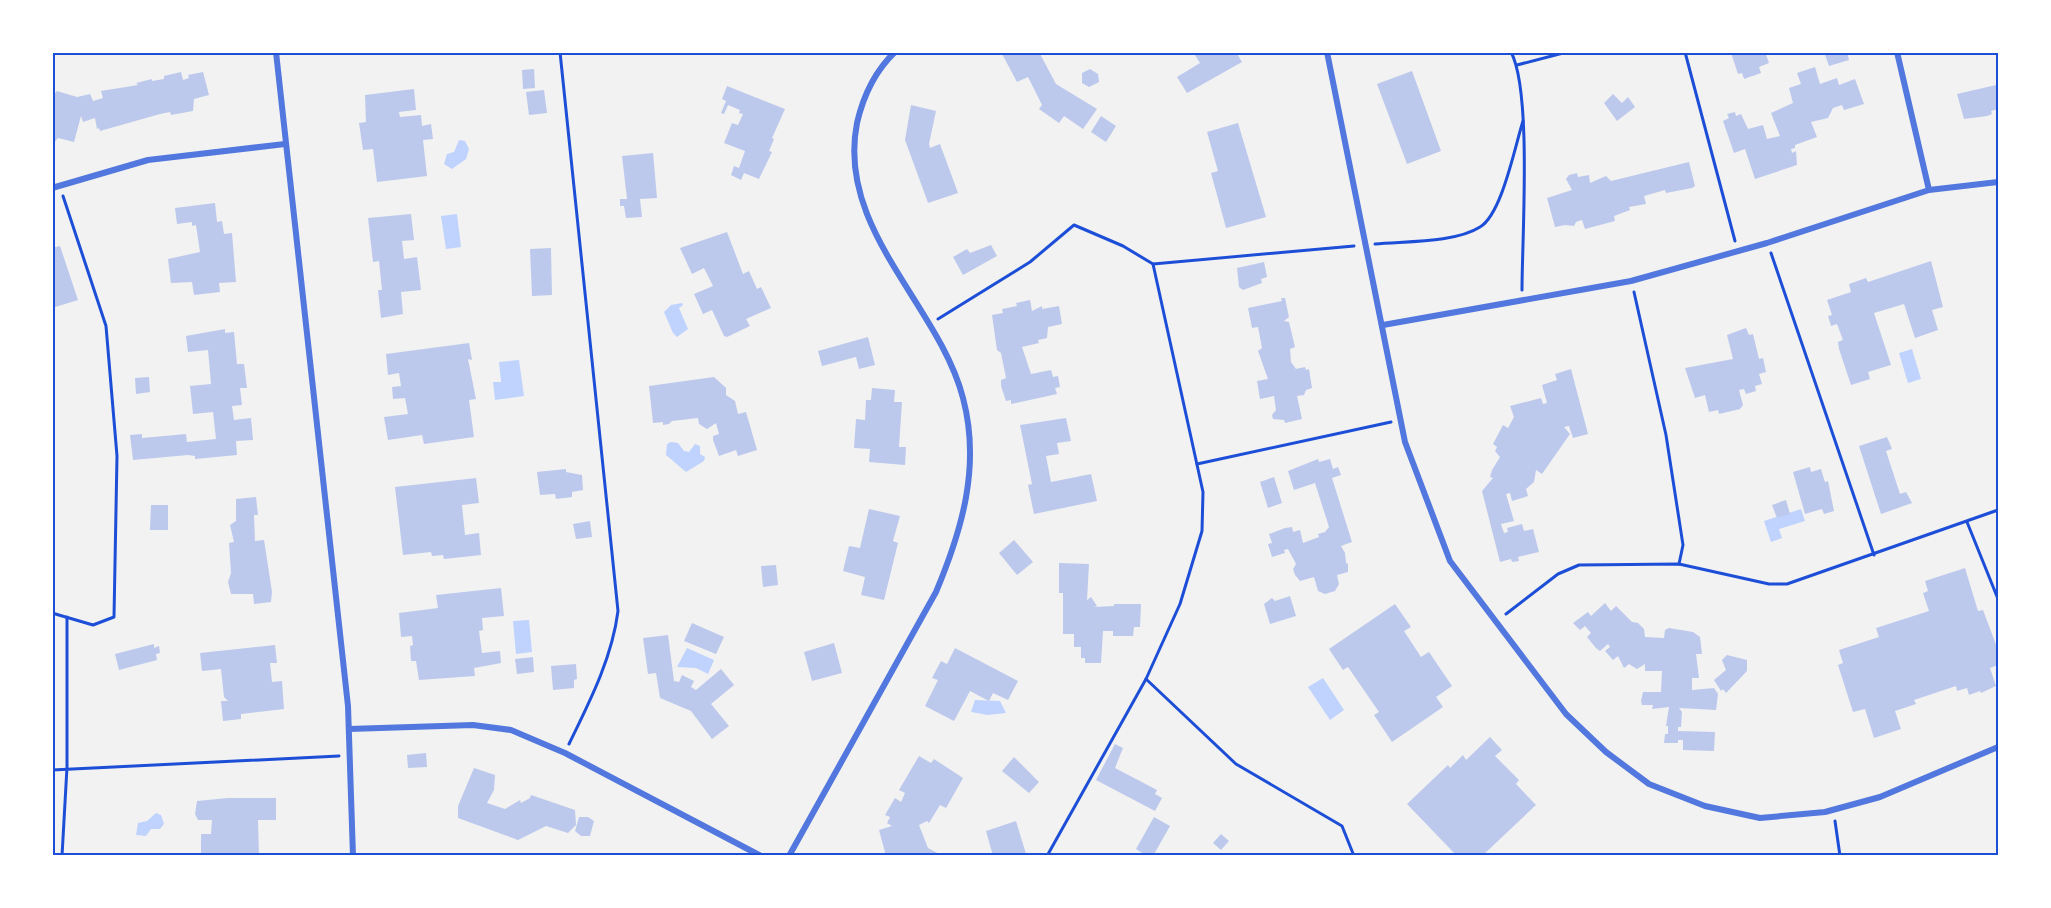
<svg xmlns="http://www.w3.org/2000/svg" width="2051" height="908" viewBox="0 0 2051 908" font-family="Georgia,serif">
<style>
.water{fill:#bfd3fe}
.building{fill:#bdc9ec}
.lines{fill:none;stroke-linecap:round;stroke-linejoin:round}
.path{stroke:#1d4ed8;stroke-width:3}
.minor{stroke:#5277de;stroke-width:6}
.neatline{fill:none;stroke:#1d4ed8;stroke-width:2}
</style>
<rect width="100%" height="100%" fill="#f2f2f2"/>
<g class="water">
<path d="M459,140L465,141L469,149L466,159L452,169L444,164L447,154L454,152Z"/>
<path d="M457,214L461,247L446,249L441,216Z"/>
<path d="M682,303L683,305L679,308L688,329L677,337L673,333L664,312L671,305Z"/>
<path d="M1912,349L1921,379L1908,383L1899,353Z"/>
<path d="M519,360L524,396L495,400L493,382H501L499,362Z"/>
<path d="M671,442L678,443L684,451L689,452L695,444L700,446V454L705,457L704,461L686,472L666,455L667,444Z"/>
<path d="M1801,509L1805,521L1779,529L1782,538L1771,542L1764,521Z"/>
<path d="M529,620L532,652L516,654L513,621Z"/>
<path d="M687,648L714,660L708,674L696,668L677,667Z"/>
<path d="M1323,678L1344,710L1330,720L1308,687Z"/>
<path d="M975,700L1000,701L1006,713L988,715L971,712Z"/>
<path d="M156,813L161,815L164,824L160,829H151L146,836L136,835L138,823L147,821Z"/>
</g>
<g class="building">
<path d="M1001,52H1039L1056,84L1097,109L1083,129L1064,116L1059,123L1039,109L1042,105L1028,77L1017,82Z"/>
<path d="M1193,52H1236L1242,62L1187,93L1177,77L1200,63Z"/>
<path d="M1765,52L1769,63L1759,67L1761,73L1744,79L1742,73L1738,74L1731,53Z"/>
<path d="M1824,52H1847L1849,60L1829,66Z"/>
<path d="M1815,67L1820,84L1837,78L1839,85L1855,79L1864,104L1844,110L1842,105L1833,108L1828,118L1811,122L1817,137L1795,145V148L1791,149L1792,153L1796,151L1797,165L1755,179L1745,149L1734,153L1723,121L1729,118L1727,114L1735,112L1736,116L1741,114L1748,129L1763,125L1767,139L1780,136L1771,113L1793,103L1789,88L1801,84L1797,73Z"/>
<path d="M534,69L535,88L523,89L522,70Z"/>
<path d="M1090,69L1098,74L1099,82L1089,87L1082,83V73Z"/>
<path d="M1412,71L1441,151L1407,164L1377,84Z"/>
<path d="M181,72L183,80L189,78L188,75L203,72L209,95L194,99L193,111L171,115L170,112L160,114L100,131L99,128L97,129L95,118L83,122L81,116L74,142L58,138L52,145V97L57,91L77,97L90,94L93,101L103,98L101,91L138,85L136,83L152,79V81L164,79V76Z"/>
<path d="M1996,85H1998V109L1991,111L1992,114L1987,116L1964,119L1957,94Z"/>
<path d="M727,86L785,109L772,138L774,139L769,151L772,152L759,179L744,173L741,180L731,175L734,166L739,168L745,151L724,143L732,123L738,125L743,114L739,113L740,110L728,105L724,114L721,113L726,101L722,99Z"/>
<path d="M414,89L416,110L399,112L400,117L421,115L422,126L431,124L433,139L423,140L427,176L377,182L373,149L363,150L359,123L366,122L365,95Z"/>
<path d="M544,90L547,113L529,115L526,92Z"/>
<path d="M1613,94L1622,103L1628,97L1635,107L1617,121L1604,103Z"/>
<path d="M911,105L936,111L929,144L930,148L940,144L958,193L928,203L927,200L905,140Z"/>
<path d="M1101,116L1116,126L1106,142L1091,132Z"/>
<path d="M1238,123L1266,217L1226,228L1211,173L1218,171L1207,132Z"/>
<path d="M653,153L657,198L640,199L642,217L626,218L624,206H620V199H627L622,156Z"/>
<path d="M1689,162L1695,186L1692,188L1666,193L1665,190L1644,196L1646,204L1629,207L1630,210L1614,216L1615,221L1585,229L1582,220L1576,222L1574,226L1565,225L1555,227L1547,198L1572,190L1566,179L1569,175L1577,173L1578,177L1589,175L1590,183L1606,176L1611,181Z"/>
<path d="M215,203L217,222L222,221L224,234L232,233L236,282L219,283L220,292L194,295L192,282L171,283L168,259L200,252L196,225L192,226V222L177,224L175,208Z"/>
<path d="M411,214L414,240L402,241L404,259L417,257L421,290L401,292L403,314L381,318L378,290H382L379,261L373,262L368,218Z"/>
<path d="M727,232L743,274L749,271L757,289L761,287L771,308L746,319L750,326L727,337L724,336L712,310L703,314L694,294L713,286L704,268L692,274L680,248Z"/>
<path d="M991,245L997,256L963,275L953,257L967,249L970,253Z"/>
<path d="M60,246L78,300L52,308V293L55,292L52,284V248Z"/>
<path d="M551,248L552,295L532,296L530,249Z"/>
<path d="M1931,261L1943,307L1932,310L1938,330L1915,338L1904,304L1874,313L1891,365L1868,372L1870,379L1851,385L1839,349L1838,342L1843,340L1837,324L1831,326L1828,316L1832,315L1827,300L1851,292L1849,284L1866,278L1868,282Z"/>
<path d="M1264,262L1267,277L1261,279L1262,283L1243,290L1239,287L1237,268Z"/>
<path d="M1281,298H1285L1289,317L1284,321L1289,322L1295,347L1290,349L1291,362L1296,369L1305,367L1306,370L1309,369L1312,388L1306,390L1304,395L1297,396L1302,419L1285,423L1284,420L1273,419L1272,415L1276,410L1274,396L1260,399L1257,381L1268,379L1258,351L1262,348L1258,327L1252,328L1248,308L1282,301Z"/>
<path d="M1030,300L1032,311L1042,306V309L1059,306L1062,324L1048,327L1047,338L1038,340L1039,343L1022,347L1031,374L1051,370L1053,377L1058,376L1060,387L1055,388L1057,394L1011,404V400L1006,401L1001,386V380L1006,378L1001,353L997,350L992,315L1003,313L1002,309L1017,306L1016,303Z"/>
<path d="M1746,328L1749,335L1753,334L1759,359L1763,358L1766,372L1759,374L1762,384L1755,386L1756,391L1746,394L1744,389L1739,390L1743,405L1740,409L1719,414L1718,410L1709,412L1705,395L1695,398L1685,368L1733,359L1727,335Z"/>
<path d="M225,329V333L234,332L237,364H244L247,388H240L242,405L232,406L234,420L251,418L253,440L236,441L237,455L195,459V456L188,455L133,460L130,435L142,434V438L186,434L187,442L216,439L213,412L193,414L190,386L211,384L208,350L188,352L186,336Z"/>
<path d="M868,337L875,365L859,369L856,357L822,366L818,351Z"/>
<path d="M469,343L472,360L468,359L476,399L469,400L474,437L424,444L422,435L388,440L384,417L408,414L405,398L393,399L392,387L401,386L399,373L388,375L386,354Z"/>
<path d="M1571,369L1588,434L1573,438L1569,426L1564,427L1570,434L1542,474L1536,470L1534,482L1526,489L1528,496L1512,501L1510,493L1506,494L1514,521L1501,524L1504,533L1508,532L1507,528L1522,524L1524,531L1533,529L1539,552L1518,557L1519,561L1512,562L1511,559L1500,562L1482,491L1493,478L1490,477L1492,470L1500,457L1495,451L1497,447L1493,444L1503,425L1508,428L1514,417L1510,406L1541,398L1543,404L1547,403L1542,385L1557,380L1555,374Z"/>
<path d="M149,377L150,392L136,394L135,378Z"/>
<path d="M714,377L726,388V395L735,401L738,414L746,412L757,450L738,456L736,450L719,456L713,440V436L719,434L716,423L707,429L699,424L698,418L672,421L669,424L663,425V422L653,423L649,386Z"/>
<path d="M872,388L895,390L894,402H902L899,447H906L905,465L869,462L870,449L854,448L856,419L865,420L866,400H871Z"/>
<path d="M1066,418L1071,441L1057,443L1059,454L1046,456L1051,482L1091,474L1097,501L1034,514L1028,485L1032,484L1020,425Z"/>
<path d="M1887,437L1892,449L1886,451L1900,494L1906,492L1912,503L1881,514L1859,446Z"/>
<path d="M1318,459L1319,462L1330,459L1333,469L1338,467L1341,475L1332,478L1352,542L1341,546L1345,553L1346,563L1348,564V572L1337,575L1339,584L1335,591L1325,594L1318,591L1314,577L1300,581L1295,575L1293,569L1296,564L1288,549L1284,550L1285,553L1272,557L1268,544L1272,543L1269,534L1285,528L1292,527L1293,532L1300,530L1303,543L1319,537L1318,534L1325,532L1329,527L1315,483L1294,490L1288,471Z"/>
<path d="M1810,467L1811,472L1821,469L1825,482L1828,481L1834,511L1824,514L1822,509L1805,514L1793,472Z"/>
<path d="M566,469V472L582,475L583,490L572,492V497L556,499L555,494L540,495L537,472Z"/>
<path d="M1274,477L1282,503L1268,508L1260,482Z"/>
<path d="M476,478L479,503L462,505L465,535L479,533L481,555L444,559L443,555L432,556L431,552L403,555L395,487Z"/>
<path d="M256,497L258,515H254L255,541L264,540L272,592L271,602L254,604L253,594H231L228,582L231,573L229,543L234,542L230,525L236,521V499Z"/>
<path d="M1786,500L1790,514L1777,518L1772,505Z"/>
<path d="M151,505H168V530H150Z"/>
<path d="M869,509L900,516L893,541L898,543L884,600L861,595L865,577L843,571L849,546L860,548Z"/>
<path d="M590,521L592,537L576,539L573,524Z"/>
<path d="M1014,540L1033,562L1017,575L999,553Z"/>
<path d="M1059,563L1089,564L1087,600L1091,597L1097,606L1094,607L1114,606V604H1141L1140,627H1134L1133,636H1113V631H1103L1101,663H1085V658H1081V647H1074V634H1063V593H1059Z"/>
<path d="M776,565L778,585L763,587L761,566Z"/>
<path d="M1965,568L1978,611L1983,610L1998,650V665L1990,668L1996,686L1981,693L1980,691L1969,695L1967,688L1957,691L1956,686L1914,700L1916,704L1895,711L1901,729L1874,738L1865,709L1853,712L1838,665L1843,663L1839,650L1879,637L1876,628L1929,611L1923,593L1928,591L1925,581Z"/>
<path d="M501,588L504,616L482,618L483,630L479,631L482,653L500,651L501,663L474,668L475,676L419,680L416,661H411L410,646L413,645L412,636L401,637L399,613L438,608L436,595Z"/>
<path d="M1290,596L1296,616L1270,624L1264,604L1272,598L1275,601Z"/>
<path d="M1605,603L1611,611L1616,606L1632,622L1638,623L1644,629L1645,637L1664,638L1665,630L1669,628L1693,632L1700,637L1702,654H1696L1699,678H1692V690L1714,688L1718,694L1716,710L1679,708L1682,712L1681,727H1678V731L1715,732L1714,751L1683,750V740H1678V743H1664L1665,734H1668V726H1666L1669,707L1652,709L1653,705H1642L1641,701L1643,692H1661L1662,671H1645V664L1637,669L1629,664L1624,668L1618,656L1613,660L1605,651L1610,647L1608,644L1600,651L1596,648L1587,637L1591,633L1585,626L1580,630L1573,623L1588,612L1591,616Z"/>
<path d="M1395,604L1411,627L1404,631L1421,657L1429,652L1452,686L1436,697L1443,707L1392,742L1374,715L1379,712L1348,667L1343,670L1329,649Z"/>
<path d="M692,623L724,637L716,654L684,641Z"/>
<path d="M668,635L674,681L679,682L682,675L694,681L691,687L696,690L721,669L734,685L711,704L729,726L712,739L691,711L660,698L656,673L648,674L643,638Z"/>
<path d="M834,643L842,673L812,681L804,652Z"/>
<path d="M154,644V648L159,646L160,653L156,654L157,660L119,670L115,654Z"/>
<path d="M275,645L277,663H270L272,682L282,681L284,709L241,714V719L223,721L221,701H228L224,697L221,669L202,671L200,653Z"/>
<path d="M955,648L1018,681L1008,700L993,693L989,701L970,691L954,721L925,706L938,680L932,678L941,661L947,664Z"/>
<path d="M1727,655L1747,660V671L1726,693L1723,689L1721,691L1714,680L1726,670L1722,660Z"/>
<path d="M533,657L534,672L517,674L515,659Z"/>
<path d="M576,664L577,679L574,680V688L553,690L551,666Z"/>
<path d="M1490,737L1502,750L1495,756L1519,780L1516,784L1536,805L1482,856H1457L1407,804L1448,765L1450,768L1463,755L1466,760Z"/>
<path d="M1115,744L1123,748L1115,768L1157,790L1155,794L1162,798L1155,811L1096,780Z"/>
<path d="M426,753L427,767L408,768L407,755Z"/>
<path d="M919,756L931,763L934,759L963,778L946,808L940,805L929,823L927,821L919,825L928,848L943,856H886L879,830L892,826L887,823L890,817L885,815L895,798L901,802L905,793L899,790Z"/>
<path d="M1014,757L1039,782L1029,793L1002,771Z"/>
<path d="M474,768L495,775L494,790L487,803L505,809L520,800L521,803L530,798L531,795L575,810L576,825L568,833L546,826L518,840L458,818V806Z"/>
<path d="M228,798H276V820H258L259,856L201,853V834H211L212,820H198L195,814L197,801Z"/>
<path d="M579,817H588L594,821L590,836H581L575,831Z"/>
<path d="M1154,817L1170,826L1153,856H1147L1136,849Z"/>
<path d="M1016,821L1026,854L993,856L986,831Z"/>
<path d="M1221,834L1229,841L1221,850L1213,843Z"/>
</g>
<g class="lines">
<g class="path">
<path d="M560,52L618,611C612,658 590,701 569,744"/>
<path d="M1511,52C1532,91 1522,238 1522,290"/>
<path d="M1685,52L1735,241"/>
<path d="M1517,65L1567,52"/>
<path d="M1375,244C1405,241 1455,243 1480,227C1502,214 1515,146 1523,121"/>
<path d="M1771,253L1874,555"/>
<path d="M1634,292L1666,435L1683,545L1679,564"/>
<path d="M938,319L1030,262L1074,225L1123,246L1153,264L1354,246"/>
<path d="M1197,464L1391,422"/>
<path d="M1967,522L1998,599"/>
<path d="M52,613L93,625L114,617L117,456L106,326L63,196"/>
<path d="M1506,614L1558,574L1579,565L1679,564L1769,584H1787L1998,510"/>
<path d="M1146,679L1236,764L1342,826L1354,856"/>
<path d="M52,770L339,756"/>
<path d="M1835,821L1840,856"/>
<path d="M62,856L67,767V617"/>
<path d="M1047,856L1146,679L1180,604L1202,531L1203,492L1153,264"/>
</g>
<g class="minor">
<path d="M276,52L348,706L353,856"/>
<path d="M1327,52L1405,442L1450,561L1566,714L1606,752L1649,784L1705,806L1760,818L1825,812L1880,797L1998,747"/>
<path d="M1897,52L1929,190"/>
<path d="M52,188L148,160L285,144"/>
<path d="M1383,325L1631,281L1767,243L1929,190L1998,182"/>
<path d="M349,729L473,725L511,730L565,753L761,856"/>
<path d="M789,856L936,592C962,530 981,466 963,398C939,305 836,229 857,123C863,97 875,71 895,52"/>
</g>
</g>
<rect width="2051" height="908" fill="none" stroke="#ffffff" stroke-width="108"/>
<rect x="54" y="54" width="1943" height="800" class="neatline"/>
</svg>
